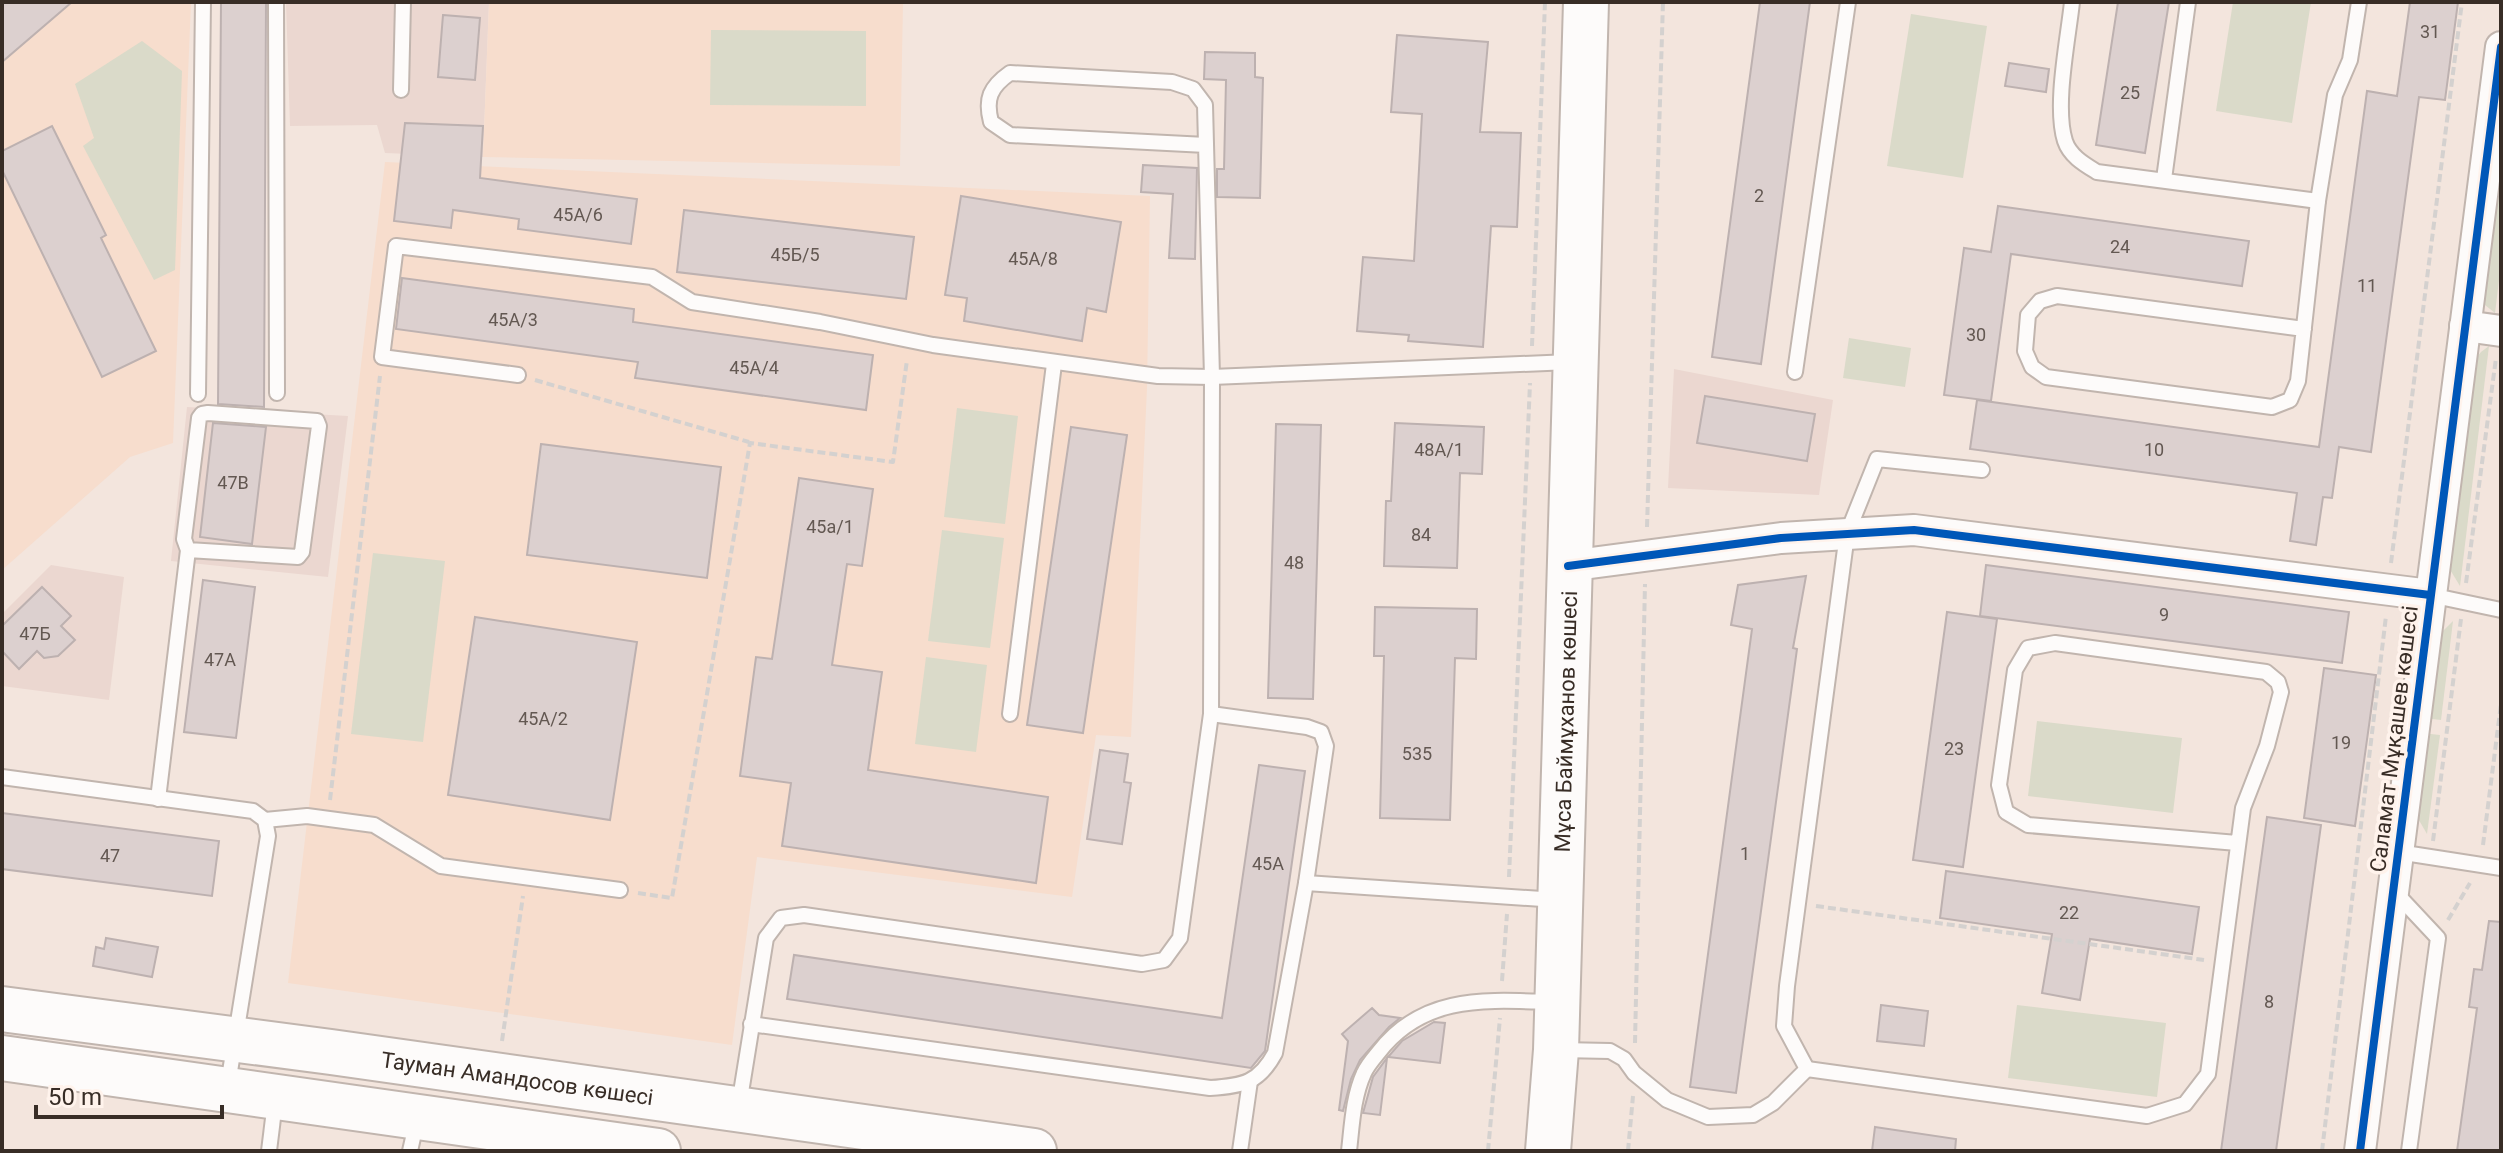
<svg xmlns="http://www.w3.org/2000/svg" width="2503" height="1153" viewBox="0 0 2503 1153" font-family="Roboto,sans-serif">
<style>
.commercial{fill:#ebd7d0}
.built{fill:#f7ddcd}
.green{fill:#dadac9}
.building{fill:#dcd0cf;stroke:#bdb1b0;stroke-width:2}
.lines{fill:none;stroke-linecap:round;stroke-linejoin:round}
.service-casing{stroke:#c1b5ae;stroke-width:18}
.minor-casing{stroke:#c1b5ae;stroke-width:34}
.primary-casing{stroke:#c1b5ae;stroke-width:48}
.path{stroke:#d4d1cf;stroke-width:4;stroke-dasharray:8 4;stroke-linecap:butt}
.service{stroke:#fdfbfa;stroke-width:14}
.minor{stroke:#fdfbfa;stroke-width:30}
.primary{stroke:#fdfbfa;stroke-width:44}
.cycleway-casing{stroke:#fff3ec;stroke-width:13}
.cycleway{stroke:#0057b8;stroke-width:8}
.labels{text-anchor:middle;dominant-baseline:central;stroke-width:7;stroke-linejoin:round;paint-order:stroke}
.number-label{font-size:18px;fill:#635852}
.street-label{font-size:22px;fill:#382d26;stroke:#fff3ec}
</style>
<rect width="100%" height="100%" fill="#f3e5dd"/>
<g class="commercial">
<path d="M286,2H489L483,157L385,153L377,125L290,126Z"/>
<path d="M1674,369L1833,400L1819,495L1668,488Z"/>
<path d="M187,407L348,416L328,577L171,561Z"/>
<path d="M51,565L124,577L109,700L2,686V614Z"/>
</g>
<g class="built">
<path d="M2,2H191L173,443L130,457L2,570Z"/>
<path d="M489,2H903L900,166L483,157Z"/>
<path d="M385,162L1150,196L1147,388L1131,737L1096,735L1072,897L757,857L732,1045L288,983Z"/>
</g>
<g class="green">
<path d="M2233,2H2311L2292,123L2216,111Z"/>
<path d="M1911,14L1987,26L1963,178L1887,166Z"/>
<path d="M711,30L866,31V106L710,105Z"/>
<path d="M142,41L182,71L175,270L154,280L83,146L94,138L75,84Z"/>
<path d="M2501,139V264L2495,313L2485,305L2481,294Z"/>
<path d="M1849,338L1911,348L1905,387L1843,378Z"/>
<path d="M2489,346L2460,586L2449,568L2473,362L2481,352Z"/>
<path d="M957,408L1018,416L1005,524L944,517Z"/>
<path d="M942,530L1004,538L990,648L928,641Z"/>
<path d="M373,553L445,561L423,742L351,734Z"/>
<path d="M2453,621L2441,720L2423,718L2438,636Z"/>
<path d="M926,657L987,665L976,752L915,744Z"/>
<path d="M2037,721L2182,738L2173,813L2028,796Z"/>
<path d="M2422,733L2440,735L2427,834L2416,815Z"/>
<path d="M2017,1005L2166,1023L2157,1097L2008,1078Z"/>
</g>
<g class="building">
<path d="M2,2H72L2,62Z"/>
<path d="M221,2H266L264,407L218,404Z"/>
<path d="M1760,2H1810L1761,364L1712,357Z"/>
<path d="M2118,2H2169L2145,153L2096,145Z"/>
<path d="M2410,2H2458L2445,100L2419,97L2371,452L2339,447L2332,498L2323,497L2316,545L2290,541L2297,493L1970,449L1977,400L2319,447L2367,91L2397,96Z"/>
<path d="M443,15L480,18L475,80L438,77Z"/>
<path d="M1397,35L1488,42L1480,132L1521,133L1517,227L1491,226L1483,347L1408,341L1409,335L1357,331L1363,257L1414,261L1422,114L1391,112Z"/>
<path d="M1205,52L1255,53V77L1263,78L1260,198L1217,197V169H1224L1226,80L1204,79Z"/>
<path d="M2009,63L2049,69L2046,92L2005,86Z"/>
<path d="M405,123L483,126L480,178L637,199L631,244L518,229L519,219L453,210L451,228L394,221Z"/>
<path d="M52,126L106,235L101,238L156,351L102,377L2,170V151Z"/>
<path d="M1143,165L1197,168L1195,259L1169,258L1173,194L1141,192Z"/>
<path d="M961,196L1121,222L1106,312L1087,308L1082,341L964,321L967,298L945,295Z"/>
<path d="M1998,206L2249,241L2242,286L2011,254L1991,401L1944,395L1964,248L1991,252Z"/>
<path d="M684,210L914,237L906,299L677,272Z"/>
<path d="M402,278L634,309L633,322L873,355L866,410L635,378L638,362L396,329Z"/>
<path d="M1705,396L1815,414L1807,461L1697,443Z"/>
<path d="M213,423L266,427L252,544L200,537Z"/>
<path d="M1395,423L1484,427L1482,474L1460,473L1457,568L1384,566L1386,501H1391Z"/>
<path d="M1276,424L1321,425L1313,699L1268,698Z"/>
<path d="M1071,427L1127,435L1083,733L1027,725Z"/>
<path d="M541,444L721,467L707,578L527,555Z"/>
<path d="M799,478L873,489L862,566L847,564L832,665L882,672L868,770L1048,797L1036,883L782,846L791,783L740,776L756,657L772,659Z"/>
<path d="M1986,565L2349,612L2342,663L1980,616Z"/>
<path d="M1806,576L1793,648L1797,649L1736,1093L1690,1087L1752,629L1731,625L1738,585Z"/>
<path d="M203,580L255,587L236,738L184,732Z"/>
<path d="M42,587L71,616L61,626L75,640L58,656L44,658L37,651L19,669L2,651V626Z"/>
<path d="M1375,607L1477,609L1476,659L1455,658L1450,820L1380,818L1384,656H1374Z"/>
<path d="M1947,612L1997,619L1963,867L1913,860Z"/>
<path d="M475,617L637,642L610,820L448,795Z"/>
<path d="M2324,668L2376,675L2355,826L2304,818Z"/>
<path d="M1100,750L1128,754L1124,782L1131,783L1122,844L1087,839Z"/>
<path d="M1259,765L1305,771L1265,1051L1251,1068L787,999L794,955L1222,1018Z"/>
<path d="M2,813L219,841L212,896L2,869Z"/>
<path d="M2267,817L2321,825L2276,1151H2221Z"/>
<path d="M1946,871L2199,907L2192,954L2090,939L2080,1000L2042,993L2052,934L1940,918Z"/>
<path d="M2489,921L2501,922V1151H2457L2477,1008L2469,1007L2474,969L2482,970Z"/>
<path d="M106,938L158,947L152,977L93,966L96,947L104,949Z"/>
<path d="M1881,1005L1928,1011L1924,1046L1877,1041Z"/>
<path d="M1372,1008L1379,1015L1400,1018L1389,1027L1360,1060L1351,1079L1343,1111L1339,1110L1348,1041L1342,1034Z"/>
<path d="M1434,1022L1445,1023L1440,1063L1388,1057L1402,1041Z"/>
<path d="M1387,1058L1380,1115L1363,1113L1373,1077Z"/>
<path d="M1875,1127L1956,1139L1955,1151H1872Z"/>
</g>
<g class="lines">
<g class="service-casing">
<g id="service">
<path d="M276,2L277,393"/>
<path d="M2072,2C2068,40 2054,106 2065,141C2070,156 2084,164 2097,172L2318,201L2335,95L2350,60L2359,2"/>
<path d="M401,90L403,2"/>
<path d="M2164,179L2188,2"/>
<path d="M2304,329L2057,296L2040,301L2028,315L2025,351L2032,367L2046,377L2272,407L2290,400L2298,381L2318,201"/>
<path d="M1795,372L1848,2"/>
<path d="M518,375L382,357L396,246L652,277L692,302L820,322L933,345L1158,376L1212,377L1570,362"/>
<path d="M198,394L203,2"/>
<path d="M2430,595L2501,610"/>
<path d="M1010,714L1054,364"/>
<path d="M2,777L253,811L265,820L268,836L228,1084"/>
<path d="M158,799L188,550L184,539L199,418L202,414L208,413L317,421L319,426L302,552L298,557L188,550"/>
<path d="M265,820L307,816L374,825L441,866L620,890"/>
<path d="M2398,852L2501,868"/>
<path d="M1306,883L1557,900"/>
<path d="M2394,891L2438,938L2409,1151"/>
<path d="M751,1024L1210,1088C1243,1086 1259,1083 1275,1053L1306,883L1326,746L1321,732L1307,727L1211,714"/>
<path d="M1560,1050L1610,1051L1624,1059L1634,1073L1667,1100L1708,1117L1753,1115L1773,1103L1807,1069L1784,1026L1787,986L1847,534L1877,459L1982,470"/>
<path d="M1807,1069L2147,1116L2185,1104L2208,1074L2243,808L2267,746L2281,692L2278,682L2266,672L2055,643L2028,648L2015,670L1999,785L2006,812L2028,825L2237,843"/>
<path d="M739,1105L766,938L781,918L804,915L1142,964L1164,960L1180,938L1211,714L1212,377L1205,105L1193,89L1172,82L1010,73C990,87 985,99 991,122L1010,135L1206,145"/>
<path d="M269,1151L275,1102"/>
<path d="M410,1151L417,1120"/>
<path d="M1240,1151L1250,1081"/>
<path d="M1349,1151C1352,1125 1353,1097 1364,1073C1367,1066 1373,1059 1378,1053C1423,994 1486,1000 1552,1002"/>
</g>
</g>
<g class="minor-casing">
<g id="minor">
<path d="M2465,326L2501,331"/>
<path d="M1568,566L1781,538L1914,530L2430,595"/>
<path d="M2360,1151L2501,47"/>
</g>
</g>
<g class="primary-casing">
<g id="primary">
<path id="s1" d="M2,1009L331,1052L1034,1151"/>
<path d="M2,1058L658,1151"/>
<path id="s2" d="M1548,1151L1556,1050L1586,2"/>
</g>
</g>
<g class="path">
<path d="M1532,346L1545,2"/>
<path d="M535,380L749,442"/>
<path d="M1647,527L1663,2"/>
<path d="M2391,563L2462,2"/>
<path d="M2466,583L2496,358"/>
<path d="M330,800L380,376"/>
<path d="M2433,841L2461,619"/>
<path d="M2483,845L2501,704"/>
<path d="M1509,877L1530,383"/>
<path d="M638,893L672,898L750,443L893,462L907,360"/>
<path d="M1816,906L2204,960"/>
<path d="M2448,920L2470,883"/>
<path d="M1502,981L1507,914"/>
<path d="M502,1041L523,896"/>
<path d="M1635,1043L1645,584"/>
<path d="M1488,1151L1500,1018"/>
<path d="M1628,1151L1633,1096"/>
<path d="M2322,1151L2386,616"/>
</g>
<use href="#service" class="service"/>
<use href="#minor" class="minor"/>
<use href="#primary" class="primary"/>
<g class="cycleway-casing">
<g id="cycleway">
<path d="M1568,566L1781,538L1914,530L2430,595"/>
<path d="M2360,1151L2501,47"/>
</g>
</g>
<use href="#cycleway" class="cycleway"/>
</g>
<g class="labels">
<g class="number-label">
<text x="2430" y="31">31</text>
<text x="2130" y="92">25</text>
<text x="1759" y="195">2</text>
<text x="578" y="214">45А/6</text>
<text x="2120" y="246">24</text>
<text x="795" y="254">45Б/5</text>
<text x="1033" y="258">45А/8</text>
<text x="2367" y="285">11</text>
<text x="513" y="319">45А/3</text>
<text x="1976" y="334">30</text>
<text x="754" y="367">45А/4</text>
<text x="1439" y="449">48А/1</text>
<text x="2154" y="449">10</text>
<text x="233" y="482">47В</text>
<text x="830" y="526">45а/1</text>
<text x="1421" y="534">84</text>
<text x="1294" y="562">48</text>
<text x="2164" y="614">9</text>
<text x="35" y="633">47Б</text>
<text x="220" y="659">47А</text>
<text x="543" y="718">45А/2</text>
<text x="2341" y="742">19</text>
<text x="1954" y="748">23</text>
<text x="1417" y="753">535</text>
<text x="1745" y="853">1</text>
<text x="110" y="855">47</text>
<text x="1268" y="863">45А</text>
<text x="2069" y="912">22</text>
<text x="2269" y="1001">8</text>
</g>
<g class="street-label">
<text stroke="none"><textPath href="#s2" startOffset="430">Мұса Баймұханов көшесі</textPath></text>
<text transform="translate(2394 739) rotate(-83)">Саламат Мұқашев көшесі</text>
<text stroke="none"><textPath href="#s1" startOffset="520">Тауман Амандосов көшесі</textPath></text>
</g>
</g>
<rect width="2503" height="1153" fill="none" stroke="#382d26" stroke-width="8"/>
<path d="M36 1105v12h186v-12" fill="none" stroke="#382d26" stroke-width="4"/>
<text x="48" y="1105" font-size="24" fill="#382d26" stroke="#fff3ec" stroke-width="6" paint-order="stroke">50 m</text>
</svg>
